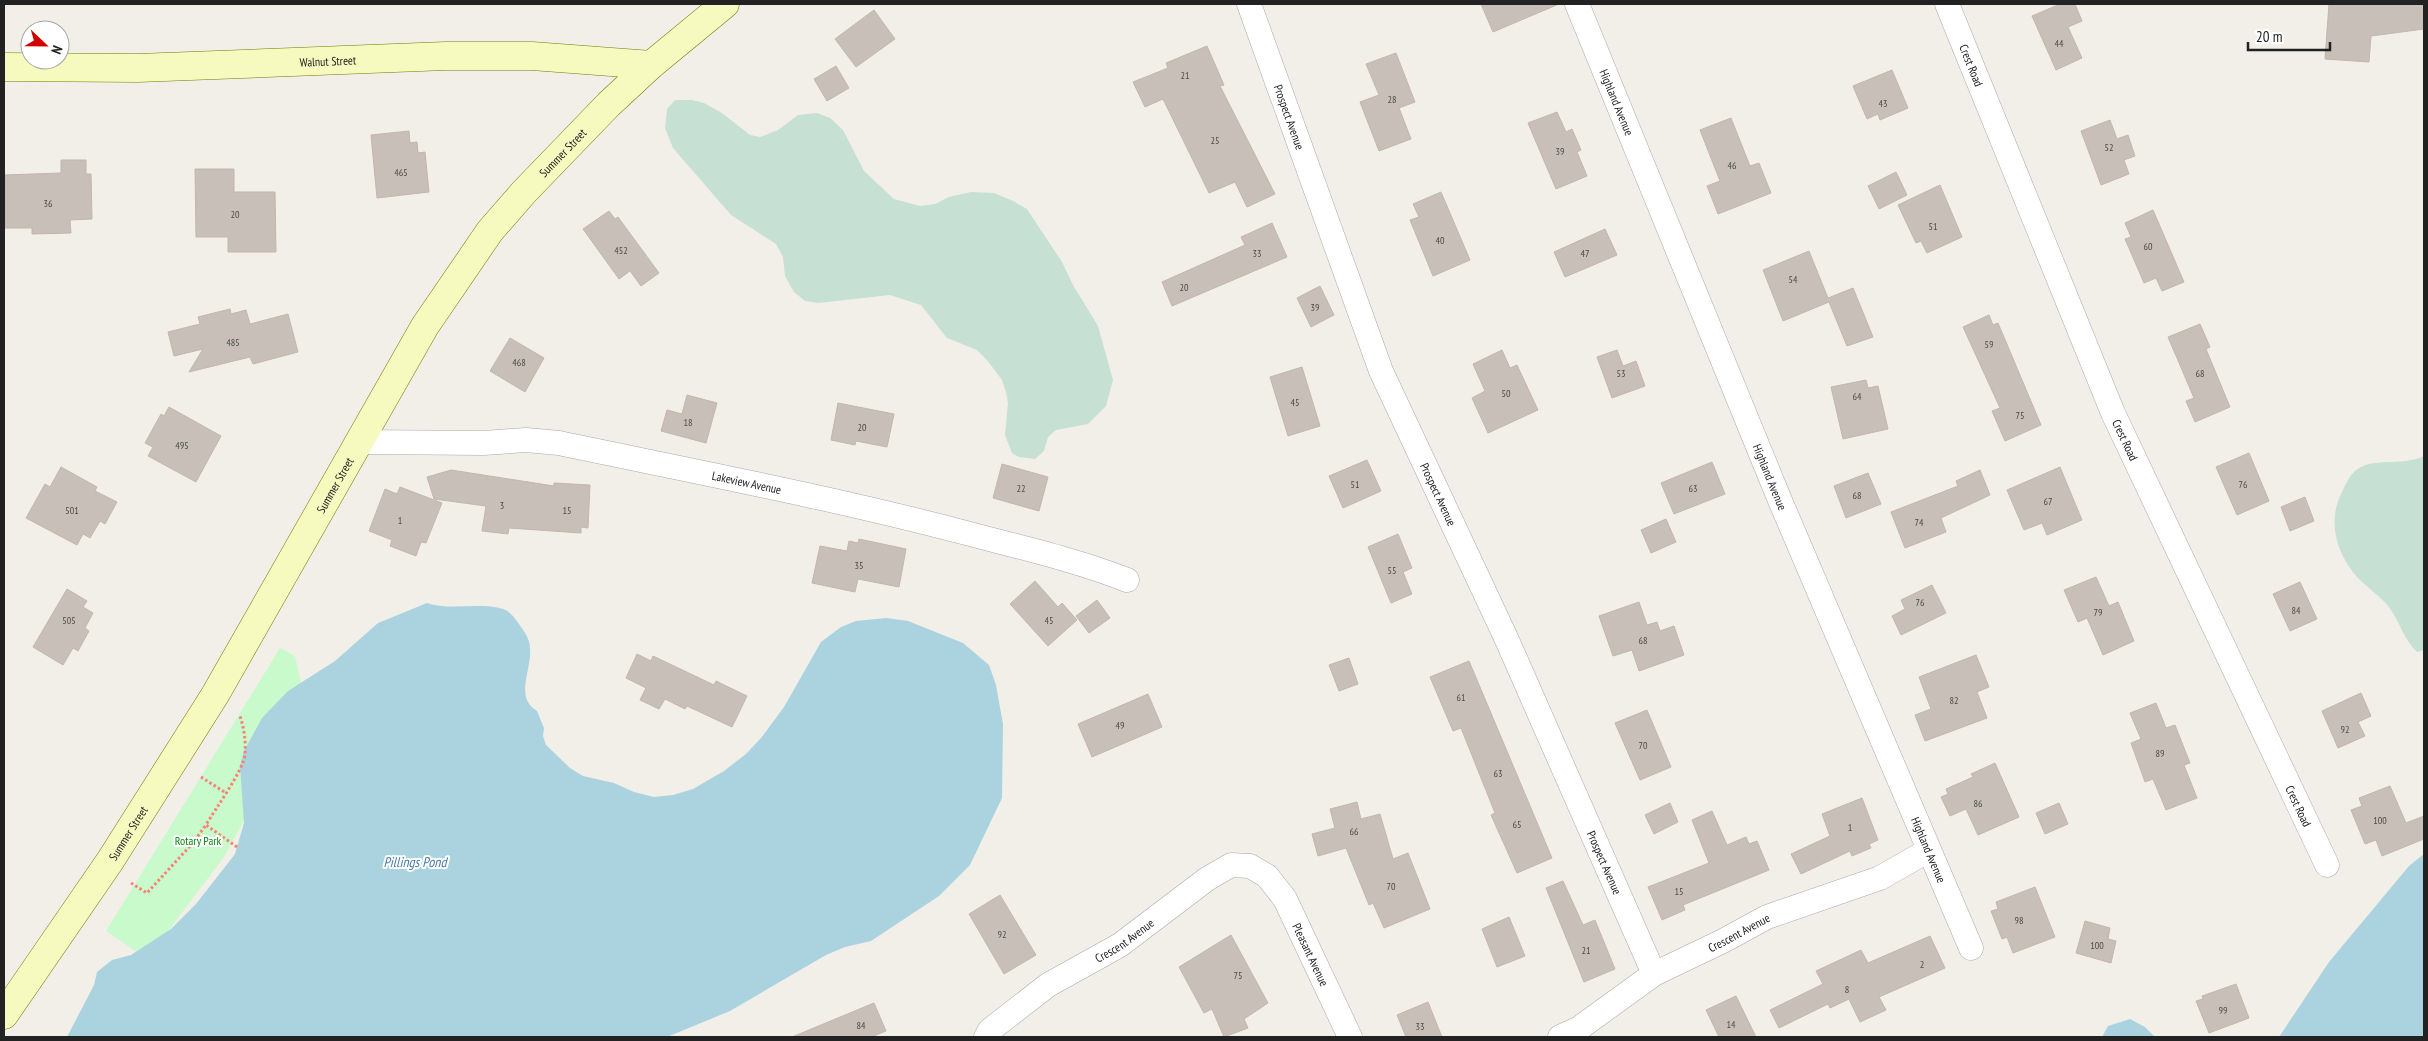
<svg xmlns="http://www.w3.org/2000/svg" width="2428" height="1041" viewBox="0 0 2428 1041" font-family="'PT Sans Narrow',sans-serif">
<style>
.wetland{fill:#c6e0d4}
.park{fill:#c8facc}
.water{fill:#aad3df}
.building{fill:#c7bfb8;stroke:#c4b6ab}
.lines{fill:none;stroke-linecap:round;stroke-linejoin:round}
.minor-casing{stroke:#a9a9a9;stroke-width:25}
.secondary-casing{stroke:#707d05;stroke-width:29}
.path{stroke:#fa8072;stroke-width:3;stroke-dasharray:2.5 2.5;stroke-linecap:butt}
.minor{stroke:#fff;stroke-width:24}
.secondary{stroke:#f7fabf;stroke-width:28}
.labels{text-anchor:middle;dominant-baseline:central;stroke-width:4;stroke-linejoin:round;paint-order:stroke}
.number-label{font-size:10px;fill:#4b4948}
.street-label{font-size:12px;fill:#222;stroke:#fff}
.park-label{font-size:12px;fill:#0c8416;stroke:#fff}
.water-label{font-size:14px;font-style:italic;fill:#4a7aab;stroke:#fff}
</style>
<rect width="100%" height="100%" fill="#f2efe9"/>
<g class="wetland">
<path d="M675,100H692L704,103L722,113L750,135L760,137L778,130L798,115L817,113L830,118L843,130L864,171L894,199L920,206L935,204L949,197L971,192L994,193L1013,201L1027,209L1062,262L1073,285L1098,326L1113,380L1106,406L1088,424L1056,430L1048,437L1044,451L1035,459L1019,457L1012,453L1005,435L1008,403L1006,392L1002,380L987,360L977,350L947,338L921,305L890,295L818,303L805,301L794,292L785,276L783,257L776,244L731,215L673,148L665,128L667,109Z"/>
<path d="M2424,456V650L2417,652C2404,640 2400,622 2389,607C2380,596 2368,588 2358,578C2337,555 2327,523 2341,494C2346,484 2350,472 2361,467C2380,458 2402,466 2424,456Z"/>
</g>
<path class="park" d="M280,648L295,656L304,696L302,716L224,857L147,959L106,931Z"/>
<g class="water">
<path d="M427,603C449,611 480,602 503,609C510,611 515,618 519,624C524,631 530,639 530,648C532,670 514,698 537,711L544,728L543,736L546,745L570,768L583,776L614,783L634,792L654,797L673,795L693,789L724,771L746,754L761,738L784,707L821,642L841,627L856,621L886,618L908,621L963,643L989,665L996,685L1003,724L1002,798L970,865L939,896L871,941L845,947L826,955L730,1011L667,1037H67L94,985L97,972L112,960L131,955L171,929L196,904L235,854L244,823L240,766L244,751L262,718L288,691L335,661L378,623Z"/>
<path d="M2424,854V1037H2279L2329,962L2409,866Z"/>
<path d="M2130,1019L2145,1027L2155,1037H2102L2108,1026Z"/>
</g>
<g class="building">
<path d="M1481,4H1559L1493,32Z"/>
<path d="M2060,4H2075L2082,21L2068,27L2082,58L2056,70L2032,16Z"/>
<path d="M2329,4H2424V29L2371,36L2369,62L2325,59Z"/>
<path d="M874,10L895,39L856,67L835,39Z"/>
<path d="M1207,46L1224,85L1220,86L1275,194L1247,207L1235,182L1209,193L1163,99L1145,107L1133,82L1168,68L1166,63Z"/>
<path d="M1396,53L1415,102L1399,108L1411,139L1379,151L1360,102L1379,95L1366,64Z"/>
<path d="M836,66L849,88L827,101L814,79Z"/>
<path d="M1892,70L1908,108L1880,120L1878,114L1867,119L1853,86Z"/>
<path d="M1557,112L1566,132L1572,129L1581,150L1577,152L1587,176L1556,189L1528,123Z"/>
<path d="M1731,118L1750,166L1759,163L1771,193L1718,214L1707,186L1720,181L1700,130Z"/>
<path d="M2110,120L2117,139L2128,135L2135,156L2124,160L2129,174L2101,185L2081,131Z"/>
<path d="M409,131L410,143L417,142L418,153L425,152L429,192L377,198L371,135Z"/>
<path d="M61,160H86V174H91L92,219L70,220L71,233L32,234V228H4V175L61,173Z"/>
<path d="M195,169H234V192H275L276,252H228V237H196Z"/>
<path d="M1896,172L1907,195L1879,209L1868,186Z"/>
<path d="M1940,185L1962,237L1927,253L1921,241L1916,243L1898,205Z"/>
<path d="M1441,192L1470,260L1433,276L1410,220L1419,217L1413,204Z"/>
<path d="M2153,210L2184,282L2162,291L2156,278L2144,283L2125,239L2131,237L2125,223Z"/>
<path d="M609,211L615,219L618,217L659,273L641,286L630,271L619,279L583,229Z"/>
<path d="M1272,223L1287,257L1172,306L1162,282L1245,245L1241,237Z"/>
<path d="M1605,229L1617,255L1565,277L1554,252Z"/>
<path d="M1809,251L1828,298L1853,288L1873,337L1847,346L1829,302L1783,321L1763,270Z"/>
<path d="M1320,286L1334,315L1311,327L1297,298Z"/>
<path d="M230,309L231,314L246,310L250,324L288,314L298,352L253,364L250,357L189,372L203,349L174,356L168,332L200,324L198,317Z"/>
<path d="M1989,315L1993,325L1998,323L2041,425L2005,441L1992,411L2000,408L1963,327Z"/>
<path d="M2200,324L2210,347L2206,349L2230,407L2195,422L2186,401L2194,398L2168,337Z"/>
<path d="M510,338L544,358L525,392L490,371Z"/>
<path d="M1502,350L1510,368L1517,365L1538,410L1488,433L1472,398L1485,391L1473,364Z"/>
<path d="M1617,350L1623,366L1636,361L1645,386L1612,398L1597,357Z"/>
<path d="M1302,367L1320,426L1288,436L1270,377Z"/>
<path d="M1866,380L1868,388L1878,386L1888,429L1843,439L1831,387Z"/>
<path d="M687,395L717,403L706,443L661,431L667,410L682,414Z"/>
<path d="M838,403L894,414L887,447L856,441L855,445L831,440Z"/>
<path d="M169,407L221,436L196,482L148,456L153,447L145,443L161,414L164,416Z"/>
<path d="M2249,453L2269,501L2237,515L2216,467Z"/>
<path d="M1367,460L1381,491L1343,508L1329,476Z"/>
<path d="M1712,462L1725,494L1674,514L1661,483Z"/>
<path d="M1002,464L1048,477L1039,511L993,498Z"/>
<path d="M61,467L97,487L95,491L117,502L105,524L100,521L90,538L83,534L77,545L26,518L45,484L50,487Z"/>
<path d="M2060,467L2082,520L2047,535L2042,523L2024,530L2007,490Z"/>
<path d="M451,470L554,486V483L590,485L588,528L581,527V533L509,528L508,534L482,531L486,506L434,499L427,477Z"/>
<path d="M1980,470L1990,495L1941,518L1946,532L1905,548L1891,512L1958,486L1956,481Z"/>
<path d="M1868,473L1881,504L1846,518L1834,486Z"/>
<path d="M400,487L442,503L426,543L421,542L416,556L390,546L392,540L369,531L385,489L397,494Z"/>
<path d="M2305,497L2314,521L2290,531L2281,507Z"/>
<path d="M1666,519L1676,542L1651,553L1641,530Z"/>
<path d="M1398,534L1412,568L1403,572L1412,594L1391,603L1368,547Z"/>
<path d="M859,539L906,549L899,587L858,579L855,592L812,583L820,546L847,551L849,541L858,543Z"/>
<path d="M2096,577L2109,606L2118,602L2134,641L2103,655L2087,618L2078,622L2064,590Z"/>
<path d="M1035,581L1058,607L1062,603L1077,620L1048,646L1010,604Z"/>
<path d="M2300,582L2317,619L2290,631L2273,594Z"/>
<path d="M1932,585L1946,613L1901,635L1892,616L1905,609L1901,600Z"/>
<path d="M67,589L87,601L83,607L93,613L85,628L89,631L78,651L73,648L63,665L33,647Z"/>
<path d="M1097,600L1110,618L1089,633L1076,616Z"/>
<path d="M1639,602L1647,625L1657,622L1660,631L1674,626L1684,655L1639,671L1632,650L1613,656L1599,616Z"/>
<path d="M637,654L651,661L653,656L714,685L716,681L747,696L732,727L687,706L685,709L665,699L659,709L640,700L646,688L626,678Z"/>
<path d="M1976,655L1989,687L1977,692L1987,718L1925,741L1915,715L1931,709L1919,677Z"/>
<path d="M1349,658L1358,684L1339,691L1329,665Z"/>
<path d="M1469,661L1552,858L1517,873L1491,815L1495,813L1461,728L1453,731L1430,677Z"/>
<path d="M2361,693L2371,716L2358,722L2365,736L2338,748L2322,711Z"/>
<path d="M1148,694L1162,727L1092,757L1078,724Z"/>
<path d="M2156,703L2166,728L2175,725L2190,763L2184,765L2197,798L2166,810L2153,779L2145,782L2131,743L2141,739L2130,713Z"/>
<path d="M1647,710L1671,767L1640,780L1615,723Z"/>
<path d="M1995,763L2019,817L1978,835L1966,809L1950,816L1941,797L1948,794L1946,789L1973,777L1971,774Z"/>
<path d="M2390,786L2406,823L2424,816V839L2382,856L2376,840L2365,844L2351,810L2362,806L2359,798Z"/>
<path d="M1862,798L1878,840L1869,844L1871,848L1852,856L1850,851L1801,874L1791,854L1830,836L1822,814Z"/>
<path d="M1357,802L1361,819L1380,814L1393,859L1408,853L1430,909L1384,928L1373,903L1369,905L1346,848L1318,856L1312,834L1335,828L1330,809Z"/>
<path d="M1670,803L1678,822L1654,834L1645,815Z"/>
<path d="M2059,803L2068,824L2045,834L2036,813Z"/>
<path d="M1712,811L1727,845L1746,837L1749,844L1757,841L1769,870L1683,905L1685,910L1662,920L1648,887L1709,863L1692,820Z"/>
<path d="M1563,881L1583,925L1595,920L1615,969L1584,982L1546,888Z"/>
<path d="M2035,887L2055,937L2013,953L2007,937L2002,939L1991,911L1998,909L1996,902Z"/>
<path d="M1000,895L1036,955L1004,974L969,914Z"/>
<path d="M1509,917L1525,956L1497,967L1482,929Z"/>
<path d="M2085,921L2110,928L2108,939L2116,941L2111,963L2076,953Z"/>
<path d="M1231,935L1268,1003L1244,1019L1248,1028L1224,1037L1212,1009L1204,1013L1179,967Z"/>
<path d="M1930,936L1945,968L1879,997L1886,1010L1860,1022L1849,999L1830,1008L1828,1004L1779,1028L1770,1010L1823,984L1816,971L1861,950L1868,963Z"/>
<path d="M2236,984L2249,1018L2209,1033L2196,1001L2203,999L2202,996Z"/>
<path d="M1736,996L1756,1037H1719L1706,1010Z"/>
<path d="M1428,1002L1442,1037H1406L1397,1015Z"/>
<path d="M874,1003L886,1031L871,1037H792Z"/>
</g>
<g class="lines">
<g class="minor-casing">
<g id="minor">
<path id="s1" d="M1249,4L1381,371L1507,640L1654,974"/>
<path id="s2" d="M1577,4L1779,498L1971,948"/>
<path id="s3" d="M1947,4L2113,413L2327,865"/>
<path id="s4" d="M359,442L484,443L526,440L559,443C697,472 834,498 970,534C1023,548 1076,560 1127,580"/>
<path id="s5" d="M986,1037L990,1030L1048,985L1120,945L1207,879L1231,865L1250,866L1267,876L1285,899L1350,1037"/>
<path id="s6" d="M1560,1037L1578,1029L1654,974L1723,941L1767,917L1880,878L1929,850"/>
</g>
</g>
<g class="secondary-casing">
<g id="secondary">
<path id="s7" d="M4,67L138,68L446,56H532L651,65"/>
<path id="s8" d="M4,1015L110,861L215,695L425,326L490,231L524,192L609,104L651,65L725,4"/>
</g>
</g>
<g class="path">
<path d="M201,777L226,793"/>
<path d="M237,847L206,825C215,809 244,770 245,754C246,741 244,728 240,716"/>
<path d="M131,883L147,893L192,844L206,825"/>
</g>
<use href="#minor" class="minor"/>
<use href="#secondary" class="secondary"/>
</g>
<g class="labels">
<g class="number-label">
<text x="2059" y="43">44</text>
<text x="1185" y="75">21</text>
<text x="1392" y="99">28</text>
<text x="1883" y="103">43</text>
<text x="1215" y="140">25</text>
<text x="2109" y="147">52</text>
<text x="1560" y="151">39</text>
<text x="1732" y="165">46</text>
<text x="401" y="172">465</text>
<text x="48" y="203">36</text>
<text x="235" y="214">20</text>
<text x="1933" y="226">51</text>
<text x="1440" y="240">40</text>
<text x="2148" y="246">60</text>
<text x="621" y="250">452</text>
<text x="1257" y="253">33</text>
<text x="1585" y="253">47</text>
<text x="1793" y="279">54</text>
<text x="1184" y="287">20</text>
<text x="1315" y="307">39</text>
<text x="233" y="342">485</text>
<text x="1989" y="344">59</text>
<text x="519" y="362">468</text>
<text x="1621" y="373">53</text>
<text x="2200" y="373">68</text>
<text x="1506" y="393">50</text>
<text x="1857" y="396">64</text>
<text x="1295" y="402">45</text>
<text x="2020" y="415">75</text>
<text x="688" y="422">18</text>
<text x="862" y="427">20</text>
<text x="182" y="445">495</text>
<text x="1355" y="484">51</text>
<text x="2243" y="484">76</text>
<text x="1021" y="488">22</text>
<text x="1693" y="488">63</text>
<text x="1857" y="495">68</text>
<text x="2048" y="501">67</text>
<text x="502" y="505">3</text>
<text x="72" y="510">501</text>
<text x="567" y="510">15</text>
<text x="400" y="520">1</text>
<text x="1919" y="522">74</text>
<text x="859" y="565">35</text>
<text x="1392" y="570">55</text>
<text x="1920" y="602">76</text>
<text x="2296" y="610">84</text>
<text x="2098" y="612">79</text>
<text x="69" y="620">505</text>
<text x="1049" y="620">45</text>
<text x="1643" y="640">68</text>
<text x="1461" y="697">61</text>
<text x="1954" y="700">82</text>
<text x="1120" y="725">49</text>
<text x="2345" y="729">92</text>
<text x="1643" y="745">70</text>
<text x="2160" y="753">89</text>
<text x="1498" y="773">63</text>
<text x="1978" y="803">86</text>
<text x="2380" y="820">100</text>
<text x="1517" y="824">65</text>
<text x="1850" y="827">1</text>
<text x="1354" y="831">66</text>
<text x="1391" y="886">70</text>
<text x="1679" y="891">15</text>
<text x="2019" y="920">98</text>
<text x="1002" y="934">92</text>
<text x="2097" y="945">100</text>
<text x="1586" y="950">21</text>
<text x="1922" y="964">2</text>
<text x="1238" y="975">75</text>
<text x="1847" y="989">8</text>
<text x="2223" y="1010">99</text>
<text x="1731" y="1024">14</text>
<text x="861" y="1025">84</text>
<text x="1420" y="1026">33</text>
</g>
<g class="street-label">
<text stroke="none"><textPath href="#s7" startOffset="324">Walnut Street</textPath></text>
<text stroke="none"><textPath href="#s3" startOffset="66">Crest Road</textPath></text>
<text stroke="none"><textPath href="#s2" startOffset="106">Highland Avenue</textPath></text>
<text stroke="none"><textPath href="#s1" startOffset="120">Prospect Avenue</textPath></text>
<text stroke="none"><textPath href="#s8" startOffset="1030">Summer Street</textPath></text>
<text stroke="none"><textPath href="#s3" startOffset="471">Crest Road</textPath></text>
<text stroke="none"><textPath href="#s2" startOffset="511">Highland Avenue</textPath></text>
<text stroke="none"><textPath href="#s4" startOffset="392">Lakeview Avenue</textPath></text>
<text stroke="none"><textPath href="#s8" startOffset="625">Summer Street</textPath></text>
<text stroke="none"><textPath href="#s1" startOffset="526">Prospect Avenue</textPath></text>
<text stroke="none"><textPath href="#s3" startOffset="876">Crest Road</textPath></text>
<text stroke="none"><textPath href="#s8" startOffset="220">Summer Street</textPath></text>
<text stroke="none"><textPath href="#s2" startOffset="916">Highland Avenue</textPath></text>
<text stroke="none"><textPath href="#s1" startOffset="930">Prospect Avenue</textPath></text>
<text stroke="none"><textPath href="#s6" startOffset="208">Crescent Avenue</textPath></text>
<text stroke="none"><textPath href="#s5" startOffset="170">Crescent Avenue</textPath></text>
<text stroke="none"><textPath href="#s5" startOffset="430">Pleasant Avenue</textPath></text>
</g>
<g class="park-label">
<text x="198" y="840">Rotary Park</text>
</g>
<g class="water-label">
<text x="415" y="862">Pillings Pond</text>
</g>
</g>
<rect width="2428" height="1041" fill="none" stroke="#222222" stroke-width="10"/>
<g transform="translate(45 45) rotate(112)"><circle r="24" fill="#ffffff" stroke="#a7a7a7"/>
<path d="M0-4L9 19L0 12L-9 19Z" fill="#d40000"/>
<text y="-8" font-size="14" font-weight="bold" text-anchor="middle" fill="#222222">N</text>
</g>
<path d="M2248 42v8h82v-8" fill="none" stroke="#222222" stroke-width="2.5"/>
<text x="2256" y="42" font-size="15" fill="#222222" stroke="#ffffff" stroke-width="4" paint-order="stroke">20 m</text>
</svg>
